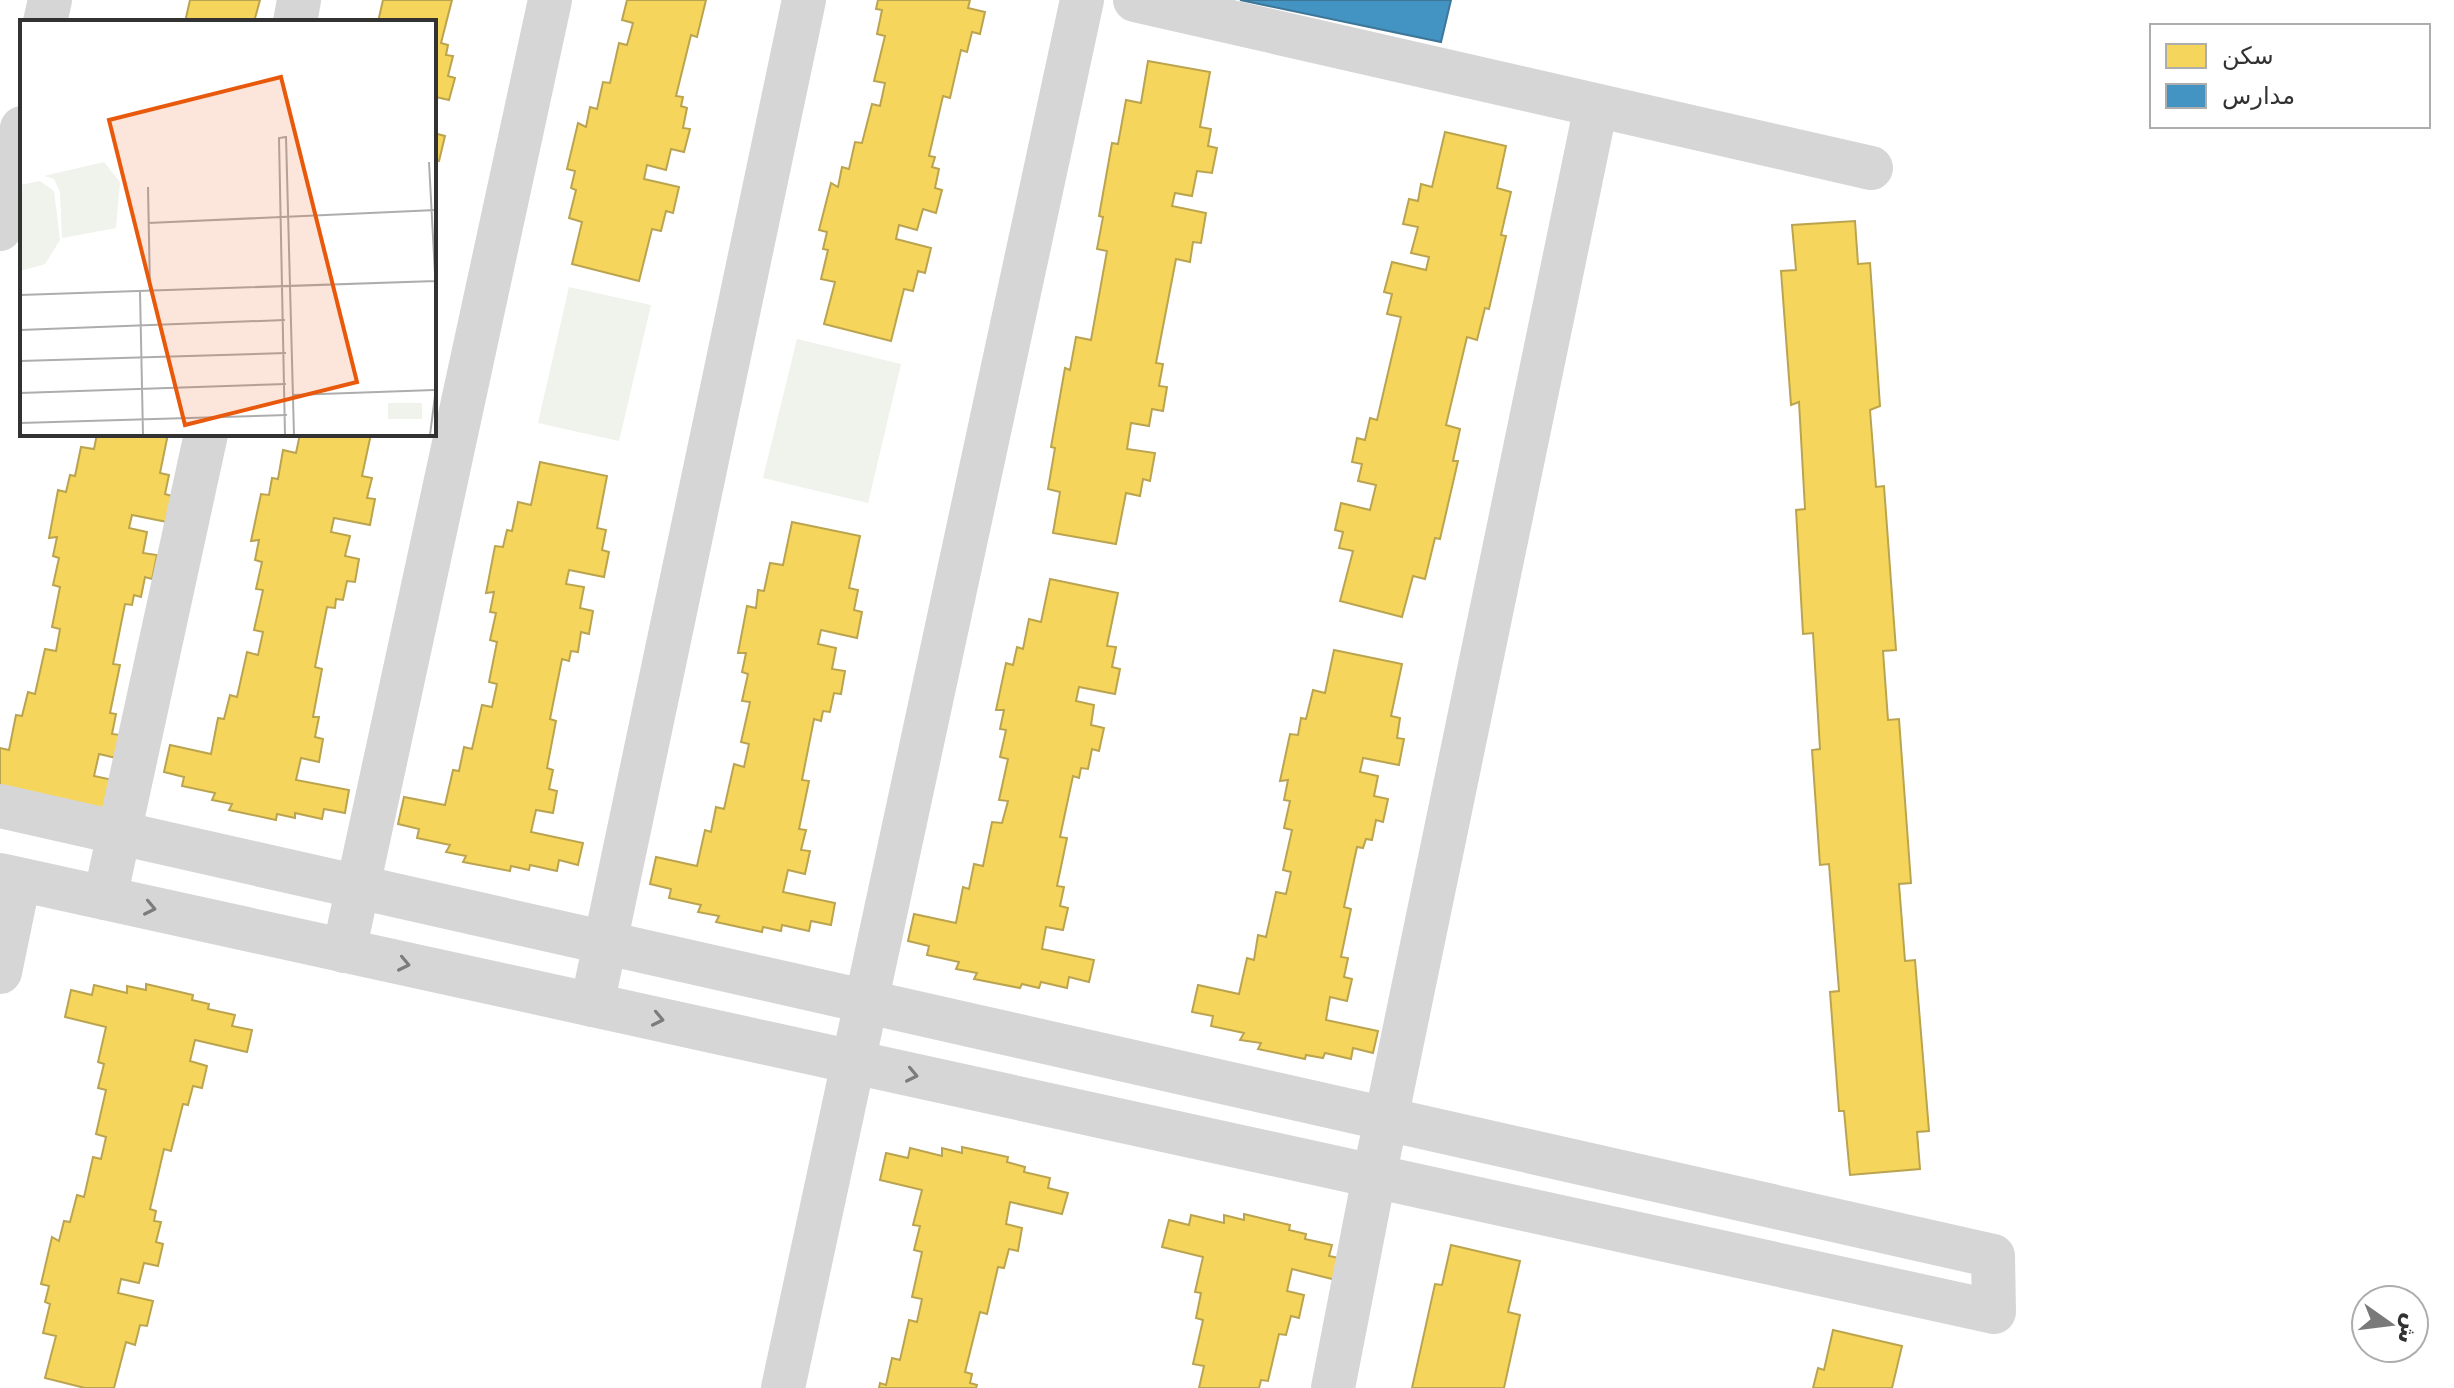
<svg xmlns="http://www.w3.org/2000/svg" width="2454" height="1388" viewBox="0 0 2454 1388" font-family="'DejaVu Sans',Vazirmatn,sans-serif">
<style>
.green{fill:#f0f2ec}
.homes{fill:#f6d55c;stroke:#bba44f;stroke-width:2}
.schools{fill:#4393c3;stroke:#3e7698;stroke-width:2}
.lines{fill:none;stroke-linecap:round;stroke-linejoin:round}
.minor{stroke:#d6d6d6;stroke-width:44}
.oneway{stroke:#7c7c7c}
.inset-road{fill:none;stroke:#adadad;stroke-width:2}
.view{fill:#e8590c;fill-opacity:0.15;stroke:#e8590c;stroke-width:4}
.inset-edge{fill:none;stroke:#323232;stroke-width:4}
</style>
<rect width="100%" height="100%" fill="#fff"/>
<g class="green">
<path d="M569,287L651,305L619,441L538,423Z"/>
<path d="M797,339L901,364L868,503L763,478Z"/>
</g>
<g class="homes">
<path d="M190,0H260L254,22H185Z"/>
<path d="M383,0H452L441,43L448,45L446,55L453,56L448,76L455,78L449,100L436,97L434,105V22H378Z"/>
<path d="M627,0H706L697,37L691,35L676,96L683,97L681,106L687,108L683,128L690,129L684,152L671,149L666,170L647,165L644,179L679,187L673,213L666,211L661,231L652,229L639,281L572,264L582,222L569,218L576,190L571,188L575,171L567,169L578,123L586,127L590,107L597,109L603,82L610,83L619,43L627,45L633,23L622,20Z"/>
<path d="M878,0H970L968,8L985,12L980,34L972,32L967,52L961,50L950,98L943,96L929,156L935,157L932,167L939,169L935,188L942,190L936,213L923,209L917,230L899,225L896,239L931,248L925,273L918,271L913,291L904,289L891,341L824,324L835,282L821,279L828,250L823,249L827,232L819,230L831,183L838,187L842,167L849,169L855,142L862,143L872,104L880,106L885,83L874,81L885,36L877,34L882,10L876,9Z"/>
<path d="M1148,61L1210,72L1200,127L1211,129L1208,146L1217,148L1212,173L1197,171L1192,196L1175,193L1172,206L1206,213L1201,243L1193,242L1190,262L1176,259L1156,363L1163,364L1159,386L1167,387L1163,411L1152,409L1149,426L1131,423L1127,449L1155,453L1150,481L1143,479L1140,496L1126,493L1116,544L1053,533L1060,492L1048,489L1055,448L1051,447L1065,368L1070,370L1076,337L1091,340L1107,251L1097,249L1103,217L1099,216L1112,143L1118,144L1126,100L1141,103Z"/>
<path d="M1445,132L1506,146L1497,188L1511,192L1501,235L1506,236L1489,309L1485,308L1477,340L1467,337L1446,425L1460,429L1453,461H1458L1440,539L1435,538L1425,579L1413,576L1402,617L1340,601L1353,551L1339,548L1343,532L1335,530L1341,503L1370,510L1376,485L1358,481L1362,464L1352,462L1357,438L1365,440L1370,418L1377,420L1401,317L1387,314L1392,294L1384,292L1392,262L1426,270L1429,257L1411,253L1418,227L1403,224L1409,199L1418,201L1421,184L1432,187Z"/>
<path d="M434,133L445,136L439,161L434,160Z"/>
<path d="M1855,221L1858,264L1870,263L1880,406L1870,410L1876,487L1884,486L1896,650L1883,651L1888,720L1899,719L1911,883L1899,884L1905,961L1915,960L1929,1131L1917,1132L1920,1169L1850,1175L1844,1111H1839L1830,992L1839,991L1829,864L1820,865L1812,750L1820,749L1813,633L1803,634L1796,510L1805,509L1799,402L1791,405L1781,271L1796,270L1792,225Z"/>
<path d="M97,434H168L160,473L169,475L165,494L172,496L167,522L132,515L129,528L147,532L143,553L157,555L152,579L145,577L141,597L134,595L132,605L125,604L113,664L120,665L110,713L116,714L112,734L121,735L116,758L99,754L94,776L146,787L119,815L0,787V748L9,750L16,715L22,716L28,692L35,694L45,649L56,651L60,629L52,627L60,587L53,585L59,558L53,556L57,537L49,538L58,490L66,492L70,475L75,476L81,447L94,449Z"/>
<path d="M300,434H371L362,476L372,478L367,498L375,499L370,525L334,518L331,532L350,536L345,556L359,559L355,582L347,581L343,600L336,599L335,608L327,607L315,667L322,669L313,717H319L315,737L323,739L319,762L301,758L296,780L349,790L345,813L324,809L322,819L295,813V818L277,814L276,820L229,810L232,804L212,800L215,793L182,786L184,777L164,772L170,745L211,754L218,718L224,719L230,695L237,697L247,652L258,655L263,632L254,630L263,590L256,589L262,562L255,560L259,540L251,541L261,494L269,495L272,478L278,479L283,450L296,453Z"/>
<path d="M540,462L607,476L597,528L606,530L602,550L609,552L604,577L569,570L566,584L584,587L580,608L593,611L589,634L581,632L578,652L571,651L569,661L562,659L550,719L556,721L547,768L553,770L549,789L557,791L553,813L536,810L531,832L583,843L578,865L559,860L557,871L530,865L529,870L511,866L510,871L463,862L466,856L446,852L450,845L417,838L419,829L398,824L404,797L445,805L453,770L459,771L464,747L472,749L482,705L492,707L497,684L489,682L497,642L490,640L496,613L490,612L494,592L486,593L495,546L503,547L507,530L512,531L518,502L531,505Z"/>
<path d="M792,522L860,536L849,588L858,590L854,610L862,612L857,638L821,630L818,644L836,648L832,669L845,671L841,694L834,693L830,712L823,711L821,721L814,719L802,780L809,781L799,829L806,830L801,850L810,851L805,874L788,870L783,892L835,903L831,925L811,921L809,931L782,925L781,931L763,927L762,932L716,922L719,916L698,912L701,905L669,898L671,889L650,884L656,857L697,866L705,830L711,832L716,807L724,809L734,764L744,767L749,744L741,742L750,702L742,701L748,674L742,672L746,653H738L747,606L756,608L758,590L764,591L770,563L783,565Z"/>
<path d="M1050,579L1118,593L1107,646L1116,647L1112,667L1120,669L1115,694L1079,687L1076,701L1094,705L1091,725L1104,728L1099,751L1092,749L1088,769L1081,768L1079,778L1073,776L1060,837L1067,838L1057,886L1064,887L1060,906L1068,908L1063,930L1046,927L1042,949L1094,960L1089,982L1069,977L1067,988L1041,982L1039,988L1022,984L1020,988L974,979L977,973L956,969L959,962L927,955L929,946L908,941L914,914L956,923L963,887L969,889L974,864L983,866L992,822L1002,823L1008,801L999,800L1008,759L1000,757L1006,730L1000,729L1004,710H996L1006,663L1013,665L1017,647L1023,649L1029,619L1041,622Z"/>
<path d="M1334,650L1402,664L1391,716L1400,718L1397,738L1404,739L1399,765L1363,758L1360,772L1378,776L1374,796L1388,799L1383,822L1376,820L1372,840L1366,839L1363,848L1357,847L1344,907L1351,909L1341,957L1348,958L1344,977L1352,979L1347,1001L1330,997L1326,1020L1378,1031L1373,1053L1353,1048L1351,1059L1325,1053L1323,1058L1306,1055L1305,1059L1258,1049L1261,1043L1240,1040L1244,1033L1211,1026L1213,1016L1192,1012L1198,985L1239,994L1247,958L1254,960L1258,935L1266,937L1276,892L1286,894L1291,872L1283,870L1292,830L1284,828L1290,801L1284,800L1288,780L1280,781L1290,734L1298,735L1301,718L1306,719L1313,690L1325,693Z"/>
<path d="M146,984L193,995L192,1000L209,1004L208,1009L235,1015L232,1026L252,1030L247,1052L195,1040L190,1061L207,1066L202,1088L193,1086L188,1105L183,1104L171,1151L164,1149L150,1209L156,1211L154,1221L161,1222L156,1242L163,1244L158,1266L144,1263L139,1283L121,1279L118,1293L153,1301L147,1326L140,1325L135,1345L126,1342L114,1388H85L45,1378L56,1336L43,1333L50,1304L45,1302L49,1286L41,1284L52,1237L59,1241L64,1221L70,1222L77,1195L84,1197L93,1157L101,1159L106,1137L96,1134L106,1090L98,1088L104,1064L98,1062L106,1027L65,1017L71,990L92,995L94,985L127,993V986L146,990Z"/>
<path d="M962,1147L1008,1157L1007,1162L1025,1167L1024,1172L1050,1178L1048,1188L1068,1193L1062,1214L1010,1202L1006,1224L1022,1228L1018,1251L1009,1249L1004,1268L998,1267L987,1314L980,1312L965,1372L972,1374L970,1383L977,1385L976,1388H879L880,1383L886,1385L892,1358L900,1360L909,1320L917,1322L922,1299L912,1297L922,1252L914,1250L920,1226L913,1225L922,1190L880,1180L886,1153L908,1158L910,1148L942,1156V1148L962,1153Z"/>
<path d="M1244,1214L1290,1225L1289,1230L1306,1234L1305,1239L1332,1245L1329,1256L1349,1260L1344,1282L1292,1269L1287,1291L1304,1295L1299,1318L1291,1316L1286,1335L1279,1334L1268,1381L1261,1380L1259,1388H1199L1204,1366L1193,1364L1203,1320L1196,1318L1201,1293L1195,1292L1203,1257L1162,1247L1169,1220L1189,1225L1191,1215L1224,1223V1215L1244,1220Z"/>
<path d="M1451,1245L1520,1261L1508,1312L1520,1315L1504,1388H1412L1435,1284L1442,1285Z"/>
<path d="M1833,1330L1902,1346L1892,1388H1813L1818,1368L1824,1370Z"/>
</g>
<path class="schools" d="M1240,0H1451L1441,42Z"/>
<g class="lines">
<g class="minor">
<path d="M1135,0L1871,168"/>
<path d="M45,22L50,0"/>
<path d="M295,22L299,0"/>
<path d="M0,229L22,128"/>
<path d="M0,806L1993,1256L1994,1312L0,875"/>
<path d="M105,898L206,434"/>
<path d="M344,951L550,0"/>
<path d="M0,972L19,880"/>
<path d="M592,1005L804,0"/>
<path d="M783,1388L1082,0"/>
<path d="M1333,1388L1374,1177L1596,106"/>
</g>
</g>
<defs><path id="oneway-chevron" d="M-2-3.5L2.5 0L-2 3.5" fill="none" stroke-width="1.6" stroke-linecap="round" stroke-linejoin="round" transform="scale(2)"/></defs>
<g class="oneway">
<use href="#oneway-chevron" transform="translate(150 908) rotate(12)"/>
<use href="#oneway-chevron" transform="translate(404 964) rotate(12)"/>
<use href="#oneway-chevron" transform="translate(658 1019) rotate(12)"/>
<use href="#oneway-chevron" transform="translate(912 1075) rotate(12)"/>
</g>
<g transform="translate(20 20)">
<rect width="416" height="416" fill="#fff"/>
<path d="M84,142L100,162L96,208L42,218L40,172L34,159L24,156ZM20,161L34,171L40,220L25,244L0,251V165ZM368,383H402V399H368Z" fill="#f0f2ec"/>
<path class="inset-road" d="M409,142L416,273M128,167L130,270M128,203L416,190M120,271L123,415M0,275L416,261M0,310L265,300M0,341L266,333M0,373L266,364M273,375L414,370M0,403L267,395M265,415L259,118L266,117L274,415M410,415L416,368"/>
<path class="view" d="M261,57L337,362L165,405L89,100Z"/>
<rect width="416" height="416" class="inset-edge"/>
</g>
<rect x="2150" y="24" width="280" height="104" fill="#ffffff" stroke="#adadad" stroke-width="2"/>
<rect x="2166" y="44" width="40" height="24" fill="#f6d55c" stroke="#adadad" stroke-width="2"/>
<text x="2222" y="64" font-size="24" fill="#323232">سكن</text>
<rect x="2166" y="84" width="40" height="24" fill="#4393c3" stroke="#adadad" stroke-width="2"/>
<text x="2222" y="104" font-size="24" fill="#323232">مدارس</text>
<g transform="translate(2390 1324) rotate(104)"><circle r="38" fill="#ffffff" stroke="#adadad" stroke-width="2"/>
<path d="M0-6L14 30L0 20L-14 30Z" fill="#7a7a7a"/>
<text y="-12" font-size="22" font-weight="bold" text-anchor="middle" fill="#323232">ش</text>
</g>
</svg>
